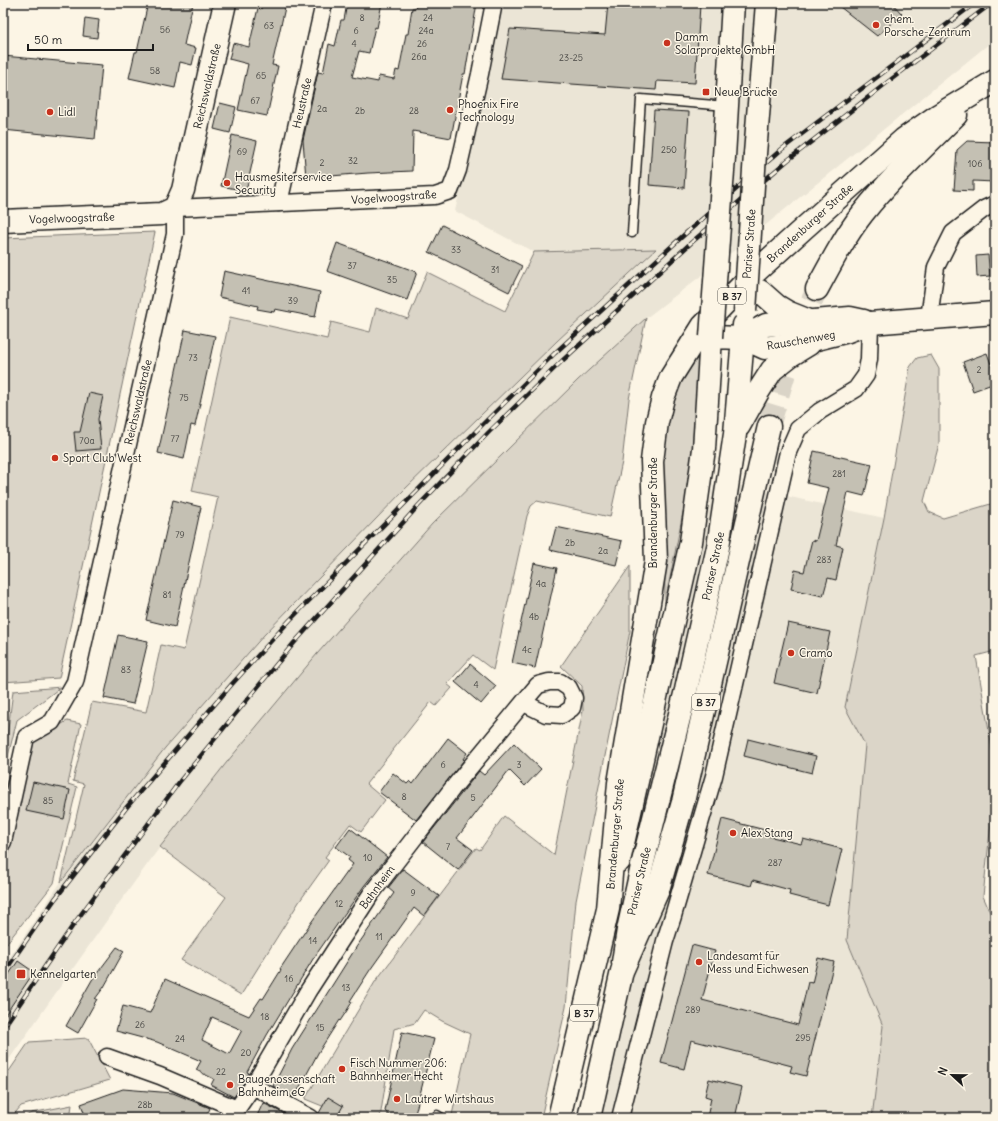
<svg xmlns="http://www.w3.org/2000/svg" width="998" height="1121" viewBox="0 0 998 1121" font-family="Delius,sans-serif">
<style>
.built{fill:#ebe5d6}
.green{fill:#dbd5c8;stroke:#7c7872}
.building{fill:#c4c0b3;stroke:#1c1c1c;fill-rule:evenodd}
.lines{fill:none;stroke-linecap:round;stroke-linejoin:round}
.primary-tunnel{stroke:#dad4c7;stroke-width:22;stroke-dasharray:22 11;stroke-linecap:butt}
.lane-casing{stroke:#1c1c1c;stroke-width:11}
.street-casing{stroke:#1c1c1c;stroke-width:19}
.secondary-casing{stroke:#1c1c1c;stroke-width:25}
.primary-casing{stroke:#1c1c1c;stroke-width:25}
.lane{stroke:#fcf5e5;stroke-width:8}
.street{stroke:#fcf5e5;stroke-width:16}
.secondary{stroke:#fcf5e5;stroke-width:22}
.primary{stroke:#fcf5e5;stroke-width:22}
.rail-casing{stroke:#1c1c1c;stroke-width:4.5}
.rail{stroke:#fcf5e5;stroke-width:3;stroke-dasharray:9;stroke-linecap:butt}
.secondary-bridge-casing{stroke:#1c1c1c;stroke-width:25;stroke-linecap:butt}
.secondary-bridge{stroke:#fcf5e5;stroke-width:22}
.poi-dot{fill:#c8321e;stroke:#fcf5e5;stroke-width:1.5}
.labels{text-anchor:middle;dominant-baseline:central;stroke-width:3;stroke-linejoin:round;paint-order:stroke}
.number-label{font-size:9px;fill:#464542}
.shield{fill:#fcf5e5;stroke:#5f5d58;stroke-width:1}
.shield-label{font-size:10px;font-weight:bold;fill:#1c1c1c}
.poi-label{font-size:11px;fill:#1c1c1c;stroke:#fcf5e5;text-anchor:start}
.street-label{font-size:11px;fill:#1c1c1c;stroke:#fcf5e5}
</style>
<rect width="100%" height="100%" fill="#fcf5e5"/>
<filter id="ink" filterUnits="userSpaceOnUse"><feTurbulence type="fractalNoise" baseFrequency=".025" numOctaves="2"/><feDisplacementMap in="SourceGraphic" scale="8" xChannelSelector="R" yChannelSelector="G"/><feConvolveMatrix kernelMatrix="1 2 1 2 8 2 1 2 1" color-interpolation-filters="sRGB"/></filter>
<g filter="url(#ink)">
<g class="built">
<path d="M500,3H995V39L736,249L646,318L578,380L432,524L317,654L227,762L160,847L117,906L3,1068V967L61,882L165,748L264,635L404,490L557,341L655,250L534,252L455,211L487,75Z"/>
<path d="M715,480L884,518L845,707L865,745L847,940L883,1026L872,1118H577L604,1000Z"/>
</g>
<g class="green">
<path d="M155,232L59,678L3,682V238Z"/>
<path d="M656,249L557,341L404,490L264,635L165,748L61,882L84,784L73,781L92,702L146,712L161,645L184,650L218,497L192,491L230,317L327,339L331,322L370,332L376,308L408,319L427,272L505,311L534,252Z"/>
<path d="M646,318L629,399L622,462L610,517L537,501L531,506L527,516L493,670L473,655L447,684L452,688L436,706L431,702L366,784L385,800L361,832L350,824L325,857L329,860L299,902L241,995L181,960L226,897L160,847L227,762L317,654L432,524L578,380Z"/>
<path d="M700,348L690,477L665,603L663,445L668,409L686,368Z"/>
<path d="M931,355L939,369V444L924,501L929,512L943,518L994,503H995V651L976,656L995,766V786L983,896L995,924V1118H872L883,1026L847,940L865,745L845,707L884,518L910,367L917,358Z"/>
<path d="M630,566V631L576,901L566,1007L541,1118H458L452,1115L470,1034L442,1021L424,1010L415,1023L394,1029L380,1118H352L305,1099L375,982L476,848L480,850L504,816L554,855L583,710L582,686L561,666Z"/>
<path d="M61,687L17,720L5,768H3L13,691Z"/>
<path d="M67,721L81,724L68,784L77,787L54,883L3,948V880L33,741Z"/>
<path d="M88,1038L110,1080L21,1106L11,1118H3V1080L29,1042Z"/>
<path d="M72,1105L70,1118H23L31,1113Z"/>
</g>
<g class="building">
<path d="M148,3H193L184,45L196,48L192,65L180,62L175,88L129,78L135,52H137Z"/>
<path d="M263,3H286L272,65L278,66L267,116L238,110L248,64L229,59L233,43L249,47L258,8L261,9Z"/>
<path d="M347,3H382L377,28L375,27L369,53L359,51L352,77L378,82L379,76L394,79L396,70L399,71L406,34H408L412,8H415L416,3H477L465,74H463L451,138L413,131L412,171L368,173L306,178L303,140L318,72L323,73L329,44L335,46L341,20H344Z"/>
<path d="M608,3H686V4L700,5L695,83L657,81L656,90L501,79L510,29L605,35Z"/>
<path d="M835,3H892L902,14L877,36Z"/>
<path d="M85,18L99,20L97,38L83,36Z"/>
<path d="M3,56L102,65L95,139L3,130Z"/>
<path d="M220,103L236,107L230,133L214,129Z"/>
<path d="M654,110L689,112L684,188L649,185Z"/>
<path d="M232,135L257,141L246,191L221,186Z"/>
<path d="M967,141L995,142L994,182L973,181V191L954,190L957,150Z"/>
<path d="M442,225L522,266L509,292L429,252Z"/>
<path d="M337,243L417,272L407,300L327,271Z"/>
<path d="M988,255L990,276L977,277L976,256Z"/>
<path d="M224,271L320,292L315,317L275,309L274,312L257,309L258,306L219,297Z"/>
<path d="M185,330L215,336L195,426L191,425L184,459L158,453Z"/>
<path d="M987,353L995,375V383L973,391L963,362Z"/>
<path d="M89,393L103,396L98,419L101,449L76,451L74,432H80Z"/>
<path d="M814,451L872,464L864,496L848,492L836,545L843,547L836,580L828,578L823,596L791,589L795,570L804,572L812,540L816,541L829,488L807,483Z"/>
<path d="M173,500L201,507L175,627L146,620Z"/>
<path d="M556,527L622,541L616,565L550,550Z"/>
<path d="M534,563L557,568L535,668L512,663Z"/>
<path d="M788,623L830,632L817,693L774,683Z"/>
<path d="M118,635L148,641L133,704L104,698Z"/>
<path d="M470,664L496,686L481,704L455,682Z"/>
<path d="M448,738L467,753L463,759L464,760L416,820L379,792L393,773L407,784L410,781L413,784Z"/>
<path d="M748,739L816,756L812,773L744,756Z"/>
<path d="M514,743L541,769L525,786L509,770L457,838L473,850L458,870L423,842L479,771L484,775Z"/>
<path d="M33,782L70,790L64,819L26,811Z"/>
<path d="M722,819L765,830L764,835L801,844L803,839L842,849L828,905L789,895L790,890L753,880L751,886L708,875Z"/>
<path d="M350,828L387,857L364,886L313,959L267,1035L247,1072L249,1073L244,1083L234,1097L211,1085L214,1079L196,1070L201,1061L157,1042L116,1031L123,1006L150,1013L165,979L249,1016L261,998L263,999L281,970L280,969L310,924L353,864L348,860L350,857L336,847ZM212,1017L242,1030L229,1054L202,1040Z"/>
<path d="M403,869L439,896L424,916L414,908L370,970L350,1001L352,1002L346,1012L340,1021L339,1020L318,1053L294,1098L273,1086L292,1049L357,946L394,893L388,888Z"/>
<path d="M692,945L715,951L702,1000L798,1025L808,982L812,983L818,958L834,962L806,1076L790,1072L792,1066L691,1040L684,1069L661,1063Z"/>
<path d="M117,947L124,951L104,987L95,999H97L78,1033L66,1026L92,980Z"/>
<path d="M18,961L34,972L3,1018V983Z"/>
<path d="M402,1032L434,1039L414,1118H391L385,1111Z"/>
<path d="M709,1079L742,1087L735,1118H707L711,1098L705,1096Z"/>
<path d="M123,1089L173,1093L210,1108L206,1118L125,1115L117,1118H86L81,1104Z"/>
<path d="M328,1097L343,1106L336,1118H320L319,1113Z"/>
<path d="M263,1103L285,1114L283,1118H256Z"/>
</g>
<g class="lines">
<path class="primary-tunnel" d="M769,426L796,337L817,289"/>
<g class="lane-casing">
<g id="lane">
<path d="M632,233L641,99L727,106"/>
<path d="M437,1115L442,1118"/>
</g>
</g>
<g class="street-casing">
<g id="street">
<path d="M279,203L324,3"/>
<path d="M929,318L936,267L953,233L984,209L995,204"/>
<path d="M3,842L26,737L52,722L75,682L175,234V208L435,196L450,191L458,170L480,74L494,3"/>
<path d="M107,1057L160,1076L237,1109"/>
<path d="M253,1086L311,1118"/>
<path d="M226,1118L237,1109L253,1086L308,991L371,894L452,789L532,692L538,685L549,682H560L569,688L574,698L572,708L562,715L546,714L524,703"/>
<path d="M620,1118L665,941L673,916L714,776L788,452L798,429L820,411L856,389L866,375L869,359L870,323"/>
</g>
</g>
<g class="secondary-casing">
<g id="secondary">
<path d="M755,154L767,3"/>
<path d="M724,157L733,3"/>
<path d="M3,221L162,214L175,208L183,190L225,3"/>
<path d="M760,291L777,306L787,312L807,320"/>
<path d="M743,338L766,325L850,318L864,321"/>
<path d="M739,426L758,392L772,370L791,355L809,344"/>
<path d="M619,861L691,542L704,449L711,337L743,338L765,348L816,339L848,331L870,323L995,313"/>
<path d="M623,962L628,930L642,866L686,690L718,547L735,434L744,325"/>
</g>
</g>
<g class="primary-casing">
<g id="primary">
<path d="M817,289C831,263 845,236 863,213C891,178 924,147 956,115"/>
<path d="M559,1118L608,909L619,783L656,561L655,535L652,461L657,422L663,398L671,377L703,326L751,276L803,229L904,139L937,116L995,81"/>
<path d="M589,1118L622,971L658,890L683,802L769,426"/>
</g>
</g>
<use href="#lane" class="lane"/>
<use href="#street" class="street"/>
<use href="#secondary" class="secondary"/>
<use href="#primary" class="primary"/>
<g class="rail-casing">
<g id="rail">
<path d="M3,974L55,899L126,808L232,684L290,620L482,425L555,353L685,234L782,149L975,3"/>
<path d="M3,1028L76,921L180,781L294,643L419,505L489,432L562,361L692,242L788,160L889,81L992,3"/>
</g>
</g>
<use href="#rail" class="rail"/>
<g class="secondary-bridge-casing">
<g id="secondary-bridge">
<path d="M745,311L755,154"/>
<path d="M711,337L724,157"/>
</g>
</g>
<use href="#secondary-bridge" class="secondary-bridge"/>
</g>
</g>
<g class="poi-dot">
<circle cx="876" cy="25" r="4"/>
<circle cx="667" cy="43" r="4"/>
<rect x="702" y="88" width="8" height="8" rx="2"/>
<circle cx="450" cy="110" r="4"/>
<circle cx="50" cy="112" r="4"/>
<circle cx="227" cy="183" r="4"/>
<circle cx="55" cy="458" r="4"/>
<circle cx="791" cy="653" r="4"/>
<circle cx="733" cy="833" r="4"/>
<circle cx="699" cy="962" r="4"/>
<rect x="16" y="969" width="10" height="10" rx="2"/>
<circle cx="342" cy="1069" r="4"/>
<circle cx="230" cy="1085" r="4"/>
<circle cx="397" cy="1099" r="4"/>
</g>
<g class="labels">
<g class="number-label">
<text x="362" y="17">8</text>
<text x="428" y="17">24</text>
<text x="269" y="25">63</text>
<text x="165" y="29">56</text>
<text x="356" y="30">6</text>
<text x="426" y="30">24a</text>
<text x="354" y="43">4</text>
<text x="422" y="43">26</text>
<text x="419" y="56">26a</text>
<text x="571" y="57">23-25</text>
<text x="155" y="70">58</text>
<text x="261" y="75">65</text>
<text x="255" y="100">67</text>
<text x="322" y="108">2a</text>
<text x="360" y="110">2b</text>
<text x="414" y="110">28</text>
<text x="669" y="149">250</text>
<text x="242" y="151">69</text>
<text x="353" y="160">32</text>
<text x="322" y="162">2</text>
<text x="975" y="163">106</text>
<text x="456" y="249">33</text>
<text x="352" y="265">37</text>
<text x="495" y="269">31</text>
<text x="392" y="279">35</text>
<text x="246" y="290">41</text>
<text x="293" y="300">39</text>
<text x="193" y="357">73</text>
<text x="979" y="369">2</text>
<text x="184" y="397">75</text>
<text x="175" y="438">77</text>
<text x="87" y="440">70a</text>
<text x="839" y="473">281</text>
<text x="180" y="534">79</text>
<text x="570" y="542">2b</text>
<text x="603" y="550">2a</text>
<text x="824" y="559">283</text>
<text x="541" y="583">4a</text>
<text x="167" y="594">81</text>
<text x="534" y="616">4b</text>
<text x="527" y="649">4c</text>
<text x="126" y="669">83</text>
<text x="476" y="684">4</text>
<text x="443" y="764">6</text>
<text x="519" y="764">3</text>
<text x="404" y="796">8</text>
<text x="473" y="797">5</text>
<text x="48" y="800">85</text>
<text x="448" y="846">7</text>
<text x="368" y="857">10</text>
<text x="775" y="862">287</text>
<text x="413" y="892">9</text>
<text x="339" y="903">12</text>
<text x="379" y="936">11</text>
<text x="313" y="940">14</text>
<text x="289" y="978">16</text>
<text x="346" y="987">13</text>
<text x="693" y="1009">289</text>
<text x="265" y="1016">18</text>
<text x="140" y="1024">26</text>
<text x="320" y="1027">15</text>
<text x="803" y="1037">295</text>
<text x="180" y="1038">24</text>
<text x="246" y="1052">20</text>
<text x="221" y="1071">22</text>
<text x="145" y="1104">28b</text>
</g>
<g class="shield">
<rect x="718" y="288" width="28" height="16" rx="3"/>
<rect x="692" y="694" width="28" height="16" rx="3"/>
<rect x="570" y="1005" width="28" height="16" rx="3"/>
</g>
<g class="shield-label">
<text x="732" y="296">B 37</text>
<text x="706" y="702">B 37</text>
<text x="584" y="1013">B 37</text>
</g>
<g class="poi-label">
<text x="884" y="19">ehem.<tspan x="884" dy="13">Porsche-Zentrum</tspan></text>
<text x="675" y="37">Damm<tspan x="675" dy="13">Solarprojekte GmbH</tspan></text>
<text x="714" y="92">Neue Brücke</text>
<text x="458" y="104">Phoenix Fire<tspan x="458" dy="13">Technology</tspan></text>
<text x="58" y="112">Lidl</text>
<text x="235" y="177">Hausmesiterservice<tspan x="235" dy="13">Security</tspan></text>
<text x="63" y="458">Sport Club West</text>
<text x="799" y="653">Cramo</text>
<text x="741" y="833">Alex Stang</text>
<text x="707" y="956">Landesamt für<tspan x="707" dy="13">Mess und Eichwesen</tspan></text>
<text x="30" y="974">Kennelgarten</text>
<text x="350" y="1063">Fisch Nummer 206:<tspan x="350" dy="13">Bahnheimer Hecht</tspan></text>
<text x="238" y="1079">Baugenossenschaft<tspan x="238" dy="13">Bahnheim eG</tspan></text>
<text x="405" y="1099">Lautrer Wirtshaus</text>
</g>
<g class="street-label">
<text transform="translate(207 86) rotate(-77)">Reichswaldstraße</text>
<text transform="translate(302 103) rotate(-77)">Heustraße</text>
<text transform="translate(394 197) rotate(-4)">Vogelwoogstraße</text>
<text transform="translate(72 218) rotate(-2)">Vogelwoogstraße</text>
<text transform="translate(810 223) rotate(-42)">Brandenburger Straße</text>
<text transform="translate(749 244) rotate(-86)">Pariser Straße</text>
<text transform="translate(801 340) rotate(-10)">Rauschenweg</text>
<text transform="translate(138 402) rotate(-77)">Reichswaldstraße</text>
<text transform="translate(653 513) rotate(-90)">Brandenburger Straße</text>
<text transform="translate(713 566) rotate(-78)">Pariser Straße</text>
<text transform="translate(615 834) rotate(-85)">Brandenburger Straße</text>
<text transform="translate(639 881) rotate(-77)">Pariser Straße</text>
<text transform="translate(377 887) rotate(-54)">Bahnheim</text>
</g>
</g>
<rect width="998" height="1121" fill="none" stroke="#fcf5e5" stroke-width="16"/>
<rect x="8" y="8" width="982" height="1105" fill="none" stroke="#1c1c1c" stroke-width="1.5" filter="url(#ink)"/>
<g transform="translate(952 1075) rotate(292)" stroke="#fcf5e5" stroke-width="3" paint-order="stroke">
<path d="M0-3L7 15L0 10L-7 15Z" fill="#1c1c1c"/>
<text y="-6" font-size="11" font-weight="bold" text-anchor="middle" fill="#1c1c1c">N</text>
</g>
<path d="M28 44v6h125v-6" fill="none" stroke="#1c1c1c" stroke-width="2"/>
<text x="34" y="44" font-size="12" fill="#1c1c1c" stroke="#fcf5e5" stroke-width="3" paint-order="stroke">50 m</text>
</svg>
